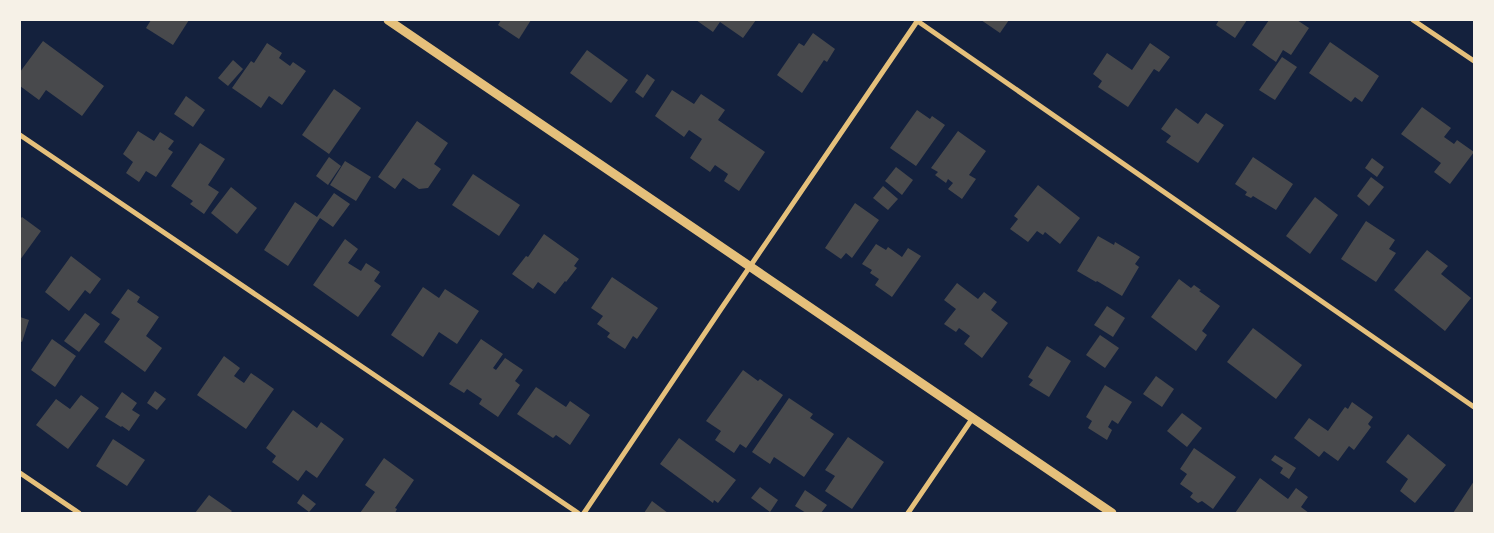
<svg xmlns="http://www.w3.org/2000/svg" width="1494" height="533" viewBox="0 0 1494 533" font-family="Quicksand,sans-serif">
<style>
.building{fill:#48494c}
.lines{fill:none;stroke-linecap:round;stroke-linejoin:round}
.minor{stroke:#e5c07b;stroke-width:5}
.tertiary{stroke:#e5c07b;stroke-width:9}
</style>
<rect width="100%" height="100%" fill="#14213d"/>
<g class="building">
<path d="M151,20H189L173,45L146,28Z"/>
<path d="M501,20H531L519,39L498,25Z"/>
<path d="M696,20H756L743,38L720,22L713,32Z"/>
<path d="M981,20H1009L1000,33Z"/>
<path d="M1219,20H1247L1235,38L1216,25Z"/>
<path d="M1269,20H1297L1309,28L1291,55L1283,50L1276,62L1252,45Z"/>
<path d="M813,33L835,49L827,62L824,60L802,93L777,75L799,43L804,46Z"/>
<path d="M43,41L104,86L82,116L46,90L39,100L20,86V72Z"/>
<path d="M1330,42L1379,76L1362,102L1355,97L1351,102L1309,73Z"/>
<path d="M267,43L282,53L279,58L290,66L293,62L306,71L282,105L269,96L261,108L232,88L251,61L254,63Z"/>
<path d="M1150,43L1170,57L1159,72L1154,69L1128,107L1098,87L1102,81L1093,74L1107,53L1132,70Z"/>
<path d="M587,50L628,80L611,103L570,73Z"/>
<path d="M1282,57L1297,67L1275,100L1259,90Z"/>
<path d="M233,60L243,69L228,86L218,78Z"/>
<path d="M647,74L655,80L643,98L635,92Z"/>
<path d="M334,89L361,108L329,154L302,135Z"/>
<path d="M672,90L694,104L701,94L725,110L718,120L765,152L739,191L724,181L728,174L715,165L710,172L690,158L702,139L689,130L684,137L655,116Z"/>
<path d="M186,96L205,110L193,127L174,114Z"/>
<path d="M1422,107L1451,128L1444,137L1454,144L1457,140L1474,152L1450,184L1434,172L1441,163L1401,134Z"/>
<path d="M1176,108L1198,124L1206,113L1224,125L1198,163L1166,142L1171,136L1161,129Z"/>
<path d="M917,110L930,119L932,116L945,125L916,166L890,148Z"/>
<path d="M417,121L448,143L434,164L441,169L428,188L419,189L403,178L395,189L378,177Z"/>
<path d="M138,131L154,141L160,132L174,141L168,149L173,152L156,177L146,171L139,182L126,173L133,162L123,154Z"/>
<path d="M958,131L986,151L969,175L976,179L962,199L948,189L953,183L948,179L946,183L935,175L938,172L931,168Z"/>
<path d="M200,143L225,159L208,185L219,192L204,214L190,204L193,201L171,186Z"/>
<path d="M329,157L341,166L328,185L316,176Z"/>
<path d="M1253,157L1293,184L1276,210L1253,196L1251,198L1245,195L1247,192L1235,184Z"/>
<path d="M1372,158L1384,167L1377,177L1365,168Z"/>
<path d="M345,161L371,177L356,201L330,185Z"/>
<path d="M896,167L913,180L902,195L885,181Z"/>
<path d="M473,174L520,205L499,236L452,205Z"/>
<path d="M1371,177L1384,187L1369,206L1357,196Z"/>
<path d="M1038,185L1080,218L1060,244L1045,232L1043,235L1037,231L1028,242L1010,229L1018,219L1014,216Z"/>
<path d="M883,186L898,199L888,210L873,198Z"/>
<path d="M231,187L257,208L237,234L211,213Z"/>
<path d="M334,193L350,204L333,227L320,218L288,266L264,250L295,202L317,217Z"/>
<path d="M1315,197L1338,215L1310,254L1286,236Z"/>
<path d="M855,203L879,220L852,258L846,253L841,259L825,248Z"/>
<path d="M22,217L41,231L20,260V219Z"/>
<path d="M1366,221L1395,240L1389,249L1396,253L1376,282L1341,259Z"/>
<path d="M544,234L579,259L574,266L577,268L566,282L565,281L555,294L538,282L533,289L512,274L526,256L528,257Z"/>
<path d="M1098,236L1114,245L1115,242L1140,257L1135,264L1139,267L1122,296L1097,281L1096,282L1077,271Z"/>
<path d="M345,239L358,249L348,263L361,271L366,263L380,272L374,281L381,286L358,317L313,285Z"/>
<path d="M876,244L886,250L888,247L902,257L908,248L921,256L892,297L875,285L879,279L870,273L872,270L862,264Z"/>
<path d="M1427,250L1448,266L1441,274L1471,298L1445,331L1394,290Z"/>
<path d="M71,256L101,279L90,294L85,290L69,311L45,292Z"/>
<path d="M612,277L658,308L637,339L633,336L625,349L607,337L610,333L597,324L603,316L591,308Z"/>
<path d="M1179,279L1191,288L1194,285L1201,290L1199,291L1220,306L1202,331L1207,335L1196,351L1151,317Z"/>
<path d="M957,283L978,299L984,292L997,302L991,310L1008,323L982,358L964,344L970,336L959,328L956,332L944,324L956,309L944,300Z"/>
<path d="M423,287L439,298L445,289L479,311L457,344L439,332L423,357L391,335Z"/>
<path d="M128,289L140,297L137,302L159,317L146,336L162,348L145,372L104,342L120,319L111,313Z"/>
<path d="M1107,306L1125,318L1113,337L1094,325Z"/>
<path d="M85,313L100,324L79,352L64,341Z"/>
<path d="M20,317L29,320L22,342L20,341Z"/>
<path d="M1253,328L1302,365L1276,399L1227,362Z"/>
<path d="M1100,335L1119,348L1105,368L1086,355Z"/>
<path d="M52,339L76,356L55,387L31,370Z"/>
<path d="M481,339L503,354L493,368L496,370L505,358L523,370L515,381L520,385L498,417L479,404L482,399L467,389L464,393L449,384Z"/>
<path d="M1047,346L1071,361L1049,397L1029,385L1033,380L1028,377Z"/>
<path d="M224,356L240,368L234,376L244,383L251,373L274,389L246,429L197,395Z"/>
<path d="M743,370L758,381L760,379L783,395L746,448L740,444L734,453L715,440L721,431L706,421Z"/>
<path d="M1156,376L1174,389L1162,407L1143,394Z"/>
<path d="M1105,385L1132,402L1118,424L1112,420L1108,427L1112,430L1107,440L1088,428L1092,421L1086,417Z"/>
<path d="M536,387L566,407L570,401L590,415L570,445L556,435L553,438L517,414Z"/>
<path d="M155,391L166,399L157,410L147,403Z"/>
<path d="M122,392L137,403L132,410L140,415L129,431L122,426L121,427L105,417Z"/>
<path d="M81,395L99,408L68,449L36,425L56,399L70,409Z"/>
<path d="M789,398L813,414L810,418L834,434L804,477L774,457L770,464L752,452Z"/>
<path d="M1352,402L1373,417L1368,424L1371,427L1354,450L1349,446L1338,461L1324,451L1319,457L1294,438L1309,418L1328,431L1345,407L1348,409Z"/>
<path d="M293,410L317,428L321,422L344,439L317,478L306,470L298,481L272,462L276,456L266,448Z"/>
<path d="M1182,413L1202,428L1187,447L1167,431Z"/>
<path d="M1408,434L1446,465L1415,503L1400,491L1408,479L1386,462Z"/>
<path d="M848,437L884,462L852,509L825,491L835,476L825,470Z"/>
<path d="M679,438L736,480L718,503L714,500L713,503L660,464Z"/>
<path d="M113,439L145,460L127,486L96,466Z"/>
<path d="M1194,448L1236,477L1213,509L1202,501L1198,503L1190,497L1193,493L1180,484L1187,474L1180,469Z"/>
<path d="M1275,455L1296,468L1289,479L1280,473L1283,468L1271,460Z"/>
<path d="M384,458L414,480L395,508L397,509L395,513H360L375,492L365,485Z"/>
<path d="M1260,478L1288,499L1296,488L1308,497L1301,507L1309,513H1235Z"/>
<path d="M1474,481V513H1453Z"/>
<path d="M760,487L778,500L770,512L751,498Z"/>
<path d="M805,490L827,505L821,513H806L795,506Z"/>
<path d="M303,494L316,504L309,512L297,503Z"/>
<path d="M209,495L232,511L230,513H195Z"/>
<path d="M652,501L668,513H644Z"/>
</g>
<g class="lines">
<g class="minor">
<path d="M916,20L1474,407"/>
<path d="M1413,20L1474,61"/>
<path d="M20,135L578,513"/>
<path d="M20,473L79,513"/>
<path d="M584,513L721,309L918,20"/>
<path d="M908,513L972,419"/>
</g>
<path class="tertiary" d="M388,20L1112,513"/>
</g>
<rect width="1494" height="533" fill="none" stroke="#f6f1e7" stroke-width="42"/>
</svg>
